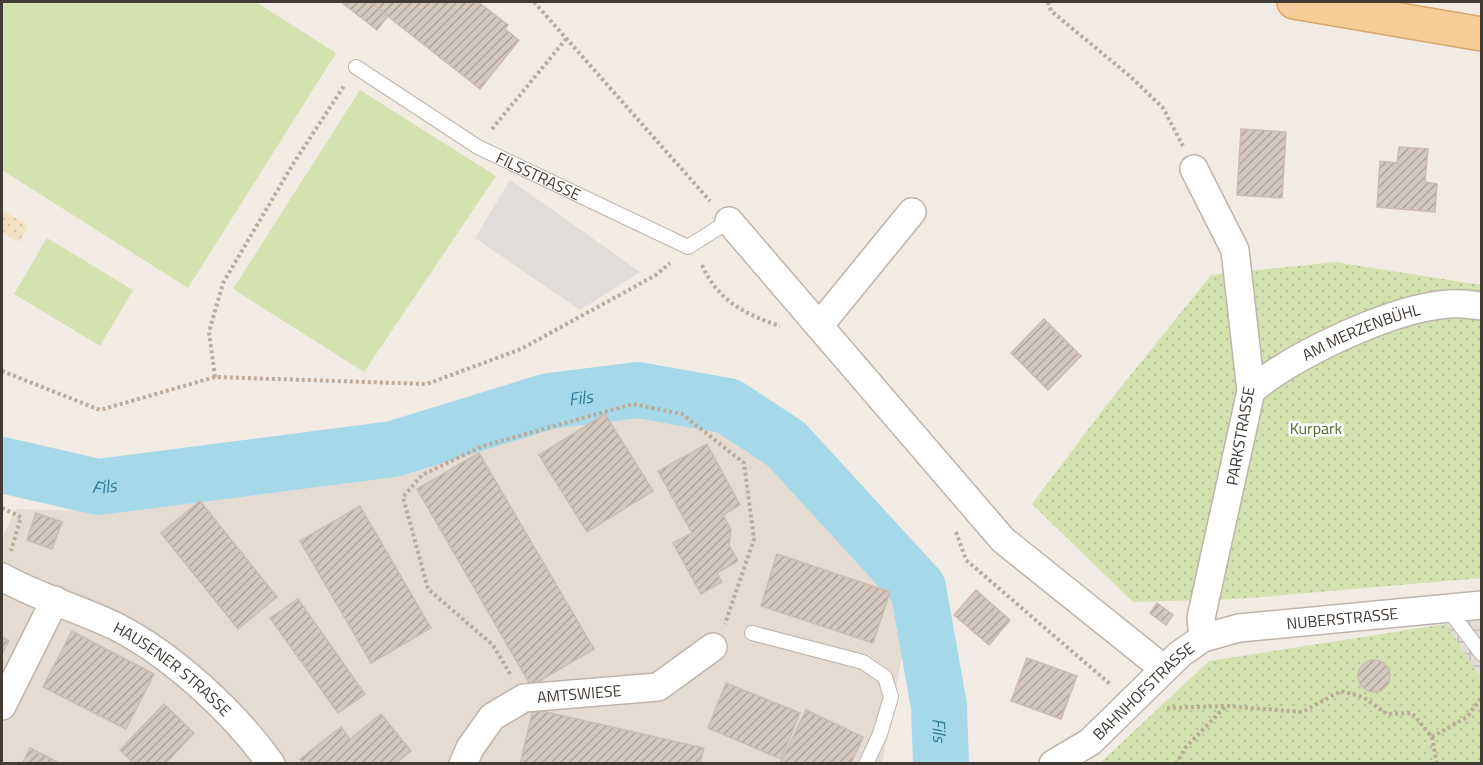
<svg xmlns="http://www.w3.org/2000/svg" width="1483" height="765" viewBox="0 0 1483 765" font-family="'Titillium Web',sans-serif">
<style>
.residential{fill:#e4dcd3}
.industrial{fill:url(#industrial-grid)}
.grass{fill:#d4e2b0}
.sand{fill:url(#sand-dots)}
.park{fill:url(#park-dots)}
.parking{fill:#dfdcd9}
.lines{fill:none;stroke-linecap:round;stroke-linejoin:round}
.river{stroke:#a5d9e9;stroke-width:56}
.building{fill:url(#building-hatch);stroke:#cbbcaf;stroke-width:1.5}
.service-casing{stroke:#beb4ab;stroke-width:16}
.minor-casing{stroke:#beb4ab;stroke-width:30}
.primary-casing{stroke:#d9a66a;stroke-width:36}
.path{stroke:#bcaa9a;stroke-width:4;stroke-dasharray:3 3;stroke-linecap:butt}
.service{stroke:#fff;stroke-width:14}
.minor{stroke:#fff;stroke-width:27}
.primary{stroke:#f6cc98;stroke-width:33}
.labels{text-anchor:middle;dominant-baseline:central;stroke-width:5;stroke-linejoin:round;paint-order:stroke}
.street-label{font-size:16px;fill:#423b35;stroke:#fff}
.park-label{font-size:16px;fill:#516f2d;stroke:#fff}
.water-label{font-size:18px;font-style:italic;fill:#337c96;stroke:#fff}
</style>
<defs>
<pattern id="industrial-grid" width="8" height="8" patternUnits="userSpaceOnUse" patternTransform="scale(1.5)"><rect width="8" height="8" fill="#e3ddd9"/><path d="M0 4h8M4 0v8" fill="none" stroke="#c4bfbb"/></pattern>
<pattern id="sand-dots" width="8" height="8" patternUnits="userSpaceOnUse" patternTransform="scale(1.5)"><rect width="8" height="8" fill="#f3e1c2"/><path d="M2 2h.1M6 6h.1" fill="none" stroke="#d2c2a7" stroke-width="1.8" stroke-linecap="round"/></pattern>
<pattern id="park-dots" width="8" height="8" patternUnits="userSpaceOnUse" patternTransform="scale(1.5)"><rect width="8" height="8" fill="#d4e2b0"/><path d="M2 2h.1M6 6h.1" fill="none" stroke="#b7c398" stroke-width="1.8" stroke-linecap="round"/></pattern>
<pattern id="building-hatch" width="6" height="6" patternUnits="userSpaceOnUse" patternTransform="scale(1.5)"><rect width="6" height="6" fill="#d4c8be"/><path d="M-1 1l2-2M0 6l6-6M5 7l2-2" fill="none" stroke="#aea49b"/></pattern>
</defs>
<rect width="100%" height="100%" fill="#f1ebe4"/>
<path class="residential" d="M637,402L782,449L914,592L882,763H2V538L16,509L116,512Z"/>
<path class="industrial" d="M1481,620V679L1446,624Z"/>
<g class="grass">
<path d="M2,2H256L336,53L188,288L2,170Z"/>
<path d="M360,90L496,176L364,372L233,289Z"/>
<path d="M47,238L133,290L100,346L14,294Z"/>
</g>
<path class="sand" d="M2,210L28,226L19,242L2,232Z"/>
<g class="park">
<path d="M1335,262L1481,285V578L1238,599L1133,602L1032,504L1105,407L1211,275Z"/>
<path d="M1446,624L1481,679V763H1100L1209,661Z"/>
</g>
<path class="parking" d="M510,180L564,218L640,272L580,310L475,238Z"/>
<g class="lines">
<path class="river" id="s1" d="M2,465L98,487L393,449L549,401L638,390L728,406L786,444L918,588L939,706L941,764"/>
</g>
<g class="building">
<path d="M341,2H370L388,16L377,30Z"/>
<path d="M370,2H478L508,25L505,29L519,40L480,89Z"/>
<path d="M1241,129L1286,132L1282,198L1237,195Z"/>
<path d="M1399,147L1428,149L1425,182L1437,184L1435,212L1377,207L1380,161L1397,163Z"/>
<path d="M1044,319L1081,356L1048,390L1011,353Z"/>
<path d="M605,414L653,491L587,532L539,455Z"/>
<path d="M707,444L740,505L723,515L731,530L729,545L738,561L717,573L722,582L701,594L673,543L692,533L658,471Z"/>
<path d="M479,453L594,649L531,686L417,489Z"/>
<path d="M200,501L277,597L238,629L161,533Z"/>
<path d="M360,506L431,628L371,663L300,541Z"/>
<path d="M36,513L62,522L52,549L27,540Z"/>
<path d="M777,554L890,592L873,643L761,606Z"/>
<path d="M976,590L1010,620L989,645L954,615Z"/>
<path d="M298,599L365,694L338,713L270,618Z"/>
<path d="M1157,603L1173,615L1166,625L1150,613Z"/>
<path d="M72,631L154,674L126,729L43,687Z"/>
<path d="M2,637L9,641L2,654Z"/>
<path d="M1027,658L1077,676L1061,719L1011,701Z"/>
<circle cx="1374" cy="676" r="16"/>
<path d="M726,683L800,713L781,759L708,728Z"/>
<path d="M164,704L194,733L165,764H134L120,750Z"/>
<path d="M533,709L704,748L700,764H520Z"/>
<path d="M806,710L863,737L851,764H780Z"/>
<path d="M381,714L411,751L395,764H304L300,759L341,727L350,739Z"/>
<path d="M30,748L61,764H22Z"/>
</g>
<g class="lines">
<g class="service-casing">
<g id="service">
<path id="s2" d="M356,67L478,147L688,247L729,221"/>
<path d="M1448,609L1482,654"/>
<path d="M752,633L863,662L885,677L891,697L880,734L866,764"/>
</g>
</g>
<g class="minor-casing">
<g id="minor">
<path d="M1194,169L1235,250L1251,391L1201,618L1203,638"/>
<path d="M729,221L1003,540L1164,669"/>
<path d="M819,326L912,212"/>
<path id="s3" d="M1251,391C1292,355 1395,307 1449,304C1460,303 1471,305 1482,306"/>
<path id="s4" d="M2,577C39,598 81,609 119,628C174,657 235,713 271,764"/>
<path d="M2,706L55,600"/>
<path id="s5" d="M463,764L470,748L492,717L524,698L658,687L713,647"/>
<path id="s6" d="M1053,764L1090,742L1180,654L1203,638L1239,628L1482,605"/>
</g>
</g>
<g class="primary-casing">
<path id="primary" d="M1294,2L1482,34"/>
</g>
<g class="path">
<path d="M534,2L710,201"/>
<path d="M1048,2L1051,11L1131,77L1163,108L1183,146"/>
<path d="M492,129L566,39"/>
<path d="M702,265C717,300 746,315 780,326"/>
<path d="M2,371L100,410L215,377L427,384L521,349L656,275L670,263"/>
<path d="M215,377L209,332L223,283L293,164L344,86"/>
<path d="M2,508L21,517L11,551"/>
<path d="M956,532L966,560L1110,684"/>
<path d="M510,674L493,645L428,589L403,497L422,475L483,446L633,404L682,414L744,463L754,539L725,624"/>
<path d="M1167,708L1227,706L1302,712L1341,691L1363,697L1387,714L1412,713L1432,737L1437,764"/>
<path d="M1432,737L1467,717L1482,697"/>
<path d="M1176,764L1186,747L1226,706"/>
</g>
<use href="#service" class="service"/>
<use href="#minor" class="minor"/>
<use href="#primary" class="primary"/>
</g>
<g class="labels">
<g class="street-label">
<text stroke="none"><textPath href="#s2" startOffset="213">FILSSTRASSE</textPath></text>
<text stroke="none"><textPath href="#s3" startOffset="126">AM MERZENBÜHL</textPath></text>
<text transform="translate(1240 436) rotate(-80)">PARKSTRASSE</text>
<text stroke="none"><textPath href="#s6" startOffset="338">NUBERSTRASSE</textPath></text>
<text stroke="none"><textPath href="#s4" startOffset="195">HAUSENER STRASSE</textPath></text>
<text stroke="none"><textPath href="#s6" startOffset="117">BAHNHOFSTRASSE</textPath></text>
<text stroke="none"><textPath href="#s5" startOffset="148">AMTSWIESE</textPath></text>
</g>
<g class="park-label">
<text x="1316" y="428">Kurpark</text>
</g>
<g class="water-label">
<text stroke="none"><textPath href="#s1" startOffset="591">Fils</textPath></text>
<text stroke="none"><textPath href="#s1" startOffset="105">Fils</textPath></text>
<text stroke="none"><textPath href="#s1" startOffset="1149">Fils</textPath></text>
</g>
</g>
<rect width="1483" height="765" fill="none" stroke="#423b35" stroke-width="6"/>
</svg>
